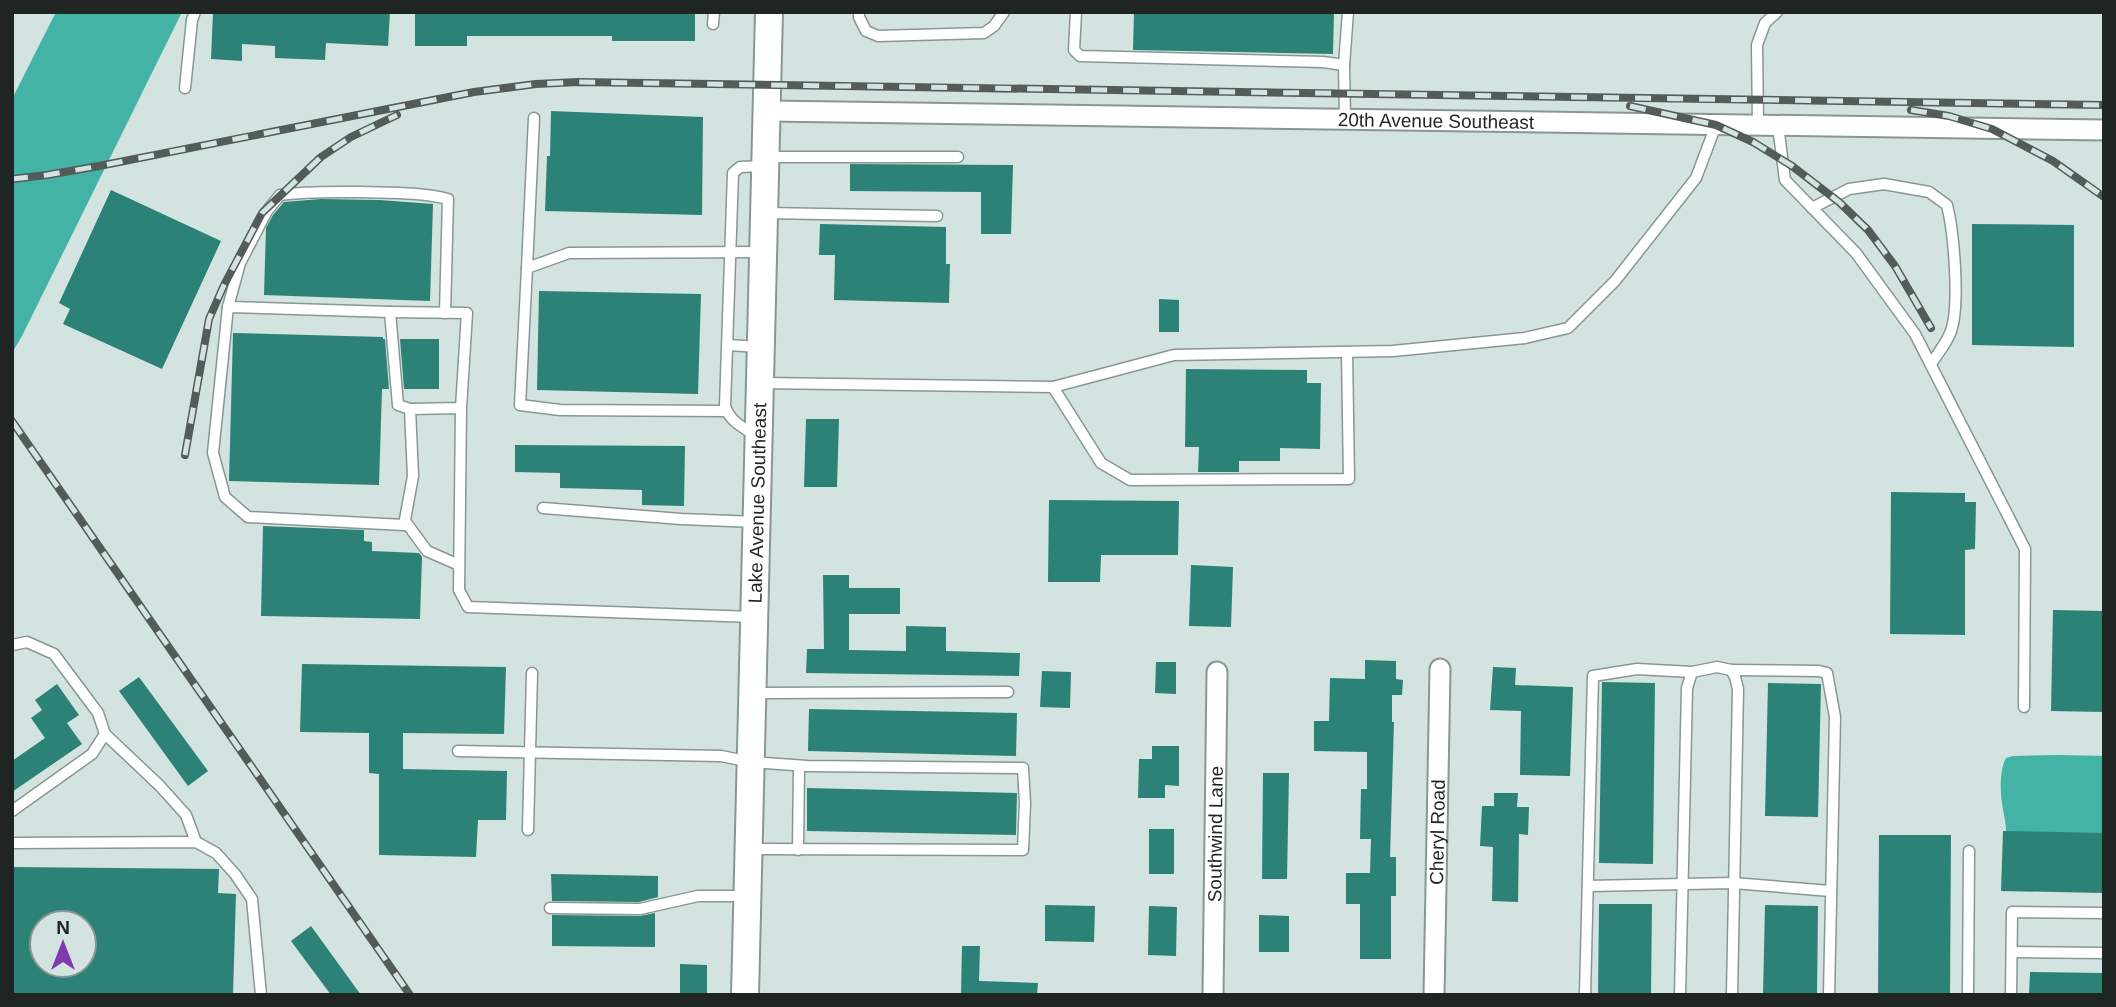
<svg xmlns="http://www.w3.org/2000/svg" width="2116" height="1007" viewBox="0 0 2116 1007" font-family="Arial,sans-serif">
<style>
.water{fill:#42b3a4}
.building{fill:#2c8277;fill-rule:evenodd}
.lines{fill:none;stroke-linecap:round;stroke-linejoin:round}
.lane-casing{stroke:#889794;stroke-width:13}
.street-casing{stroke:#889794;stroke-width:23}
.secondary-casing{stroke:#889794;stroke-width:30}
.lane{stroke:#fff;stroke-width:10}
.street{stroke:#fff;stroke-width:19}
.secondary{stroke:#fff;stroke-width:26}
.rail-casing{stroke:#535c59;stroke-width:8}
.rail{stroke:#d2e3e0;stroke-width:5;stroke-dasharray:16;stroke-linecap:butt}
.labels{text-anchor:middle;dominant-baseline:central;stroke-width:7;stroke-linejoin:round;paint-order:stroke}
.street-label{font-size:19px;fill:#1f2523;stroke:#d2e3e0}
</style>
<rect width="100%" height="100%" fill="#d2e3e0"/>
<g class="water">
<path d="M56,12H182L22,336L12,353V99Z"/>
<path d="M2059,755L2104,756V835L2015,834L2006,831C2006,822 2004,817 2003,809C2000,794 1999,771 2006,758L2013,756Z"/>
</g>
<g class="building">
<path d="M213,12H390L388,46L326,43L325,60L275,58V46L242,44V61L211,59Z"/>
<path d="M415,12H695V41H612V36H467V46H415Z"/>
<path d="M1134,12H1334L1333,54L1133,50Z"/>
<path d="M551,111L703,117L702,215L545,211L547,156H550Z"/>
<path d="M850,164L1013,165L1011,234H981V192L850,191Z"/>
<path d="M111,190L221,241L162,369L63,324L70,309L59,303Z"/>
<path d="M321,199L379,200L433,204L430,301L264,295L266,228L273,215L284,202Z"/>
<path d="M820,224L946,227V264H950L949,303L834,300L835,255H819Z"/>
<path d="M1972,224L2074,225V347L1972,345Z"/>
<path d="M539,291L701,294L698,394L537,390Z"/>
<path d="M1159,299L1179,300V332H1159Z"/>
<path d="M233,333L383,337V339H385L389,389H382L379,485L229,481Z"/>
<path d="M400,339H439V389H404Z"/>
<path d="M1186,369L1307,370V383H1321L1320,449L1280,448V461H1239V472H1198L1199,447H1185Z"/>
<path d="M806,419H839L837,487H804Z"/>
<path d="M515,445L685,446L684,506L642,505V490L560,488V473L515,472Z"/>
<path d="M1891,492L1965,493V502H1976L1975,549L1965,550V635L1890,634Z"/>
<path d="M1049,500L1179,501L1178,555H1101L1100,582H1048Z"/>
<path d="M263,526L364,530V541L372,542V551L419,553L422,557L420,619L261,616Z"/>
<path d="M1191,565L1233,567L1231,627L1189,626Z"/>
<path d="M823,575H849V588H900V614H849V650L906,651V626L946,627V651L1020,653L1019,676L806,673L807,649H824Z"/>
<path d="M2053,610L2104,611V712L2051,711Z"/>
<path d="M1365,660L1396,661V679L1403,680L1402,695H1392V722H1394L1390,857H1396V896H1391V959H1360V904H1346V873H1370L1371,839H1360L1361,789H1367V752L1314,751V721H1329L1330,678L1365,679Z"/>
<path d="M1156,662H1176V694L1155,693Z"/>
<path d="M302,664L506,667L504,734L403,733V769L507,771L506,820H478L476,857L379,855V774L369,773V733L300,732Z"/>
<path d="M1493,667L1516,668L1515,685L1573,687L1570,776L1520,775L1521,711L1490,710Z"/>
<path d="M1042,671L1071,672L1070,708L1040,707Z"/>
<path d="M139,677L208,771L188,786L119,691Z"/>
<path d="M1602,682L1655,683L1653,864L1599,863Z"/>
<path d="M1768,683L1821,684L1818,817L1765,816Z"/>
<path d="M57,684L79,715L67,723L82,744L12,792V761L45,738L31,718L42,710L35,700Z"/>
<path d="M809,709L1017,713L1016,756L808,751Z"/>
<path d="M1152,746H1179V786L1165,785V798H1138L1139,759H1152Z"/>
<path d="M1263,773H1289L1287,879H1262Z"/>
<path d="M807,788L1017,793L1016,835L807,831Z"/>
<path d="M1494,793H1518L1517,807H1529L1528,835L1519,834L1518,902L1492,901L1493,847L1480,846L1482,806H1494Z"/>
<rect x="1149" y="829" width="25" height="45"/>
<path d="M2003,831L2104,833V893L2001,891Z"/>
<path d="M1879,835H1951L1950,995H1878Z"/>
<path d="M12,867L219,869L218,893L236,894L233,995H12ZM42,923H84V965H42Z"/>
<path d="M551,874L658,876V897L639,902L552,901Z"/>
<path d="M1599,904H1652L1651,995H1598Z"/>
<path d="M1045,905L1095,906L1094,942L1045,941Z"/>
<path d="M1765,905L1818,906L1817,995H1763Z"/>
<path d="M1149,906L1177,907L1176,956L1148,955Z"/>
<path d="M655,913V947L552,946V915L640,916Z"/>
<path d="M1259,915L1289,916V952H1259Z"/>
<path d="M311,926L361,995H331L291,941Z"/>
<path d="M962,946H980L979,981L1038,983L1037,995H961Z"/>
<path d="M680,964L707,965V995H680Z"/>
<path d="M2030,972L2104,973V995H2029Z"/>
</g>
<g class="lines">
<g class="lane-casing">
<g id="lane">
<path d="M859,12V17L866,31L878,36L984,33L994,26L1004,12"/>
<path d="M1076,12L1074,50L1080,56L1323,62L1344,65"/>
<path d="M713,24L714,12"/>
<path d="M185,88L192,20L195,12"/>
<path d="M1345,119L1344,65L1348,12"/>
<path d="M1758,125L1757,45L1765,23L1777,12"/>
<path d="M1778,126L1785,180L1856,253L1915,334L2025,549L2024,707"/>
<path d="M767,157H958"/>
<path d="M1812,208L1849,189L1884,184L1929,192L1947,205C1954,233 1960,305 1951,331C1947,343 1937,354 1931,364"/>
<path d="M765,213L937,216"/>
<path d="M527,268L534,118"/>
<path d="M228,307L240,263L267,211L280,195C307,191 334,192 361,192C390,193 419,192 448,199L445,313"/>
<path d="M390,312L398,405L410,409"/>
<path d="M728,345L759,347"/>
<path d="M761,383L1053,387L1174,355L1393,351L1525,338L1568,328L1615,281L1696,178L1716,125"/>
<path d="M1053,387L1101,463L1130,480L1349,479L1347,352"/>
<path d="M461,408L410,409L413,476L404,525L248,517L225,497L213,453L228,307L390,312L467,313L461,408L459,590L468,607L754,617"/>
<path d="M726,411L560,410L520,405L527,268L569,253L761,252"/>
<path d="M756,436C743,427 730,422 725,406L733,173L740,167L763,166"/>
<path d="M543,508L681,519L756,522"/>
<path d="M405,521L427,551L459,565"/>
<path d="M12,645L27,642L54,654L98,713L105,734L92,754L12,811"/>
<path d="M1731,670L1819,671L1827,673L1835,717L1829,995"/>
<path d="M753,693L1008,692"/>
<path d="M105,734L160,786L186,815L196,842"/>
<path d="M458,751L721,756L751,762L807,766L1023,768L1025,803L1023,850L749,849"/>
<path d="M528,830L532,673"/>
<path d="M12,843L196,842L216,853L235,874L252,899L261,995"/>
<path d="M798,850L799,766"/>
<path d="M1588,886L1733,883L1831,891"/>
<path d="M550,908L640,909L698,896H747"/>
<path d="M2012,952L2104,953"/>
<path d="M1585,995L1593,676L1637,669L1692,672"/>
<path d="M1680,995L1687,688L1692,672L1717,667L1731,670L1735,677L1738,689L1732,995"/>
<path d="M1968,995L1969,851"/>
<path d="M2011,995L2012,912L2104,913"/>
</g>
</g>
<g class="street-casing">
<g id="street">
<path id="s1" d="M768,111L2104,130"/>
<path id="s2" d="M1213,995L1217,672"/>
<path id="s3" d="M1434,995L1440,669"/>
</g>
</g>
<g class="secondary-casing">
<g id="secondary">
<path id="s4" d="M745,995L769,12"/>
</g>
</g>
<use href="#lane" class="lane"/>
<use href="#street" class="street"/>
<use href="#secondary" class="secondary"/>
<g class="rail-casing">
<g id="rail">
<path d="M1630,106L1716,125L1753,142L1792,166L1839,202L1868,230L1895,266L1931,328"/>
<path d="M1911,110L1949,116L1992,129L2053,161L2104,197"/>
<path d="M12,179L47,175L99,166L474,92L536,84L578,82L2104,105"/>
<path d="M12,421L410,995"/>
<path d="M185,455L209,319L224,285L262,213L321,157L351,137L397,115"/>
</g>
</g>
<use href="#rail" class="rail"/>
</g>
<g class="labels">
<g class="street-label">
<text stroke="none"><textPath href="#s1" startOffset="668">20th Avenue Southeast</textPath></text>
<text stroke="none"><textPath href="#s4" startOffset="492">Lake Avenue Southeast</textPath></text>
<text stroke="none"><textPath href="#s3" startOffset="163">Cheryl Road</textPath></text>
<text stroke="none"><textPath href="#s2" startOffset="161">Southwind Lane</textPath></text>
</g>
</g>
<rect width="2116" height="1007" fill="none" stroke="#1f2523" stroke-width="28"/>
<g transform="translate(63 944)"><circle r="33" fill="#d2e3e0" stroke="#8a9794" stroke-width="2"/>
<path d="M0-5L12 26L0 18L-12 26Z" fill="#8139ac"/>
<text y="-10" font-size="19" font-weight="bold" text-anchor="middle" fill="#1f2523">N</text>
</g>
</svg>
